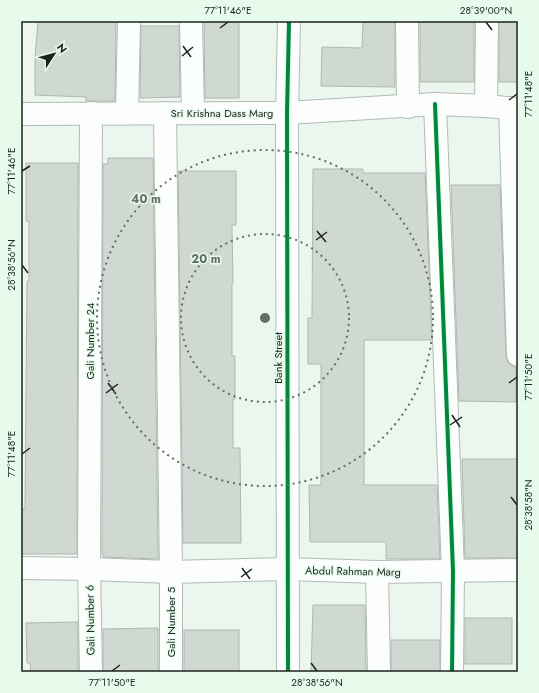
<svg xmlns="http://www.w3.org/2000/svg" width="539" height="693" viewBox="0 0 539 693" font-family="Jost,sans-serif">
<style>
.building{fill:#d0d8d2;stroke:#aeb7b1}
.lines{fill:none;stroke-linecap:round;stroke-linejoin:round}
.minor-casing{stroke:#b2bbb5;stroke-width:24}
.minor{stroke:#fcfefd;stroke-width:22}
.cycleway-casing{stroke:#e7fbed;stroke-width:6}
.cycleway{stroke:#00873e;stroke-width:4}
.ticks{fill:none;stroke:#1c231e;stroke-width:1.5}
.ring{fill:none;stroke:#646d67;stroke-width:2;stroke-dasharray:2 4}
.labels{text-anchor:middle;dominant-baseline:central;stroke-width:3;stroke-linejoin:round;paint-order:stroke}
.street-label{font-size:11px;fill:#1c231e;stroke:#e7fbed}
.centre{fill:#646d67;stroke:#e7fbed;stroke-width:2}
.ring-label{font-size:12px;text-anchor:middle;font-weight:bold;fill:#646d67;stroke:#e7fbed;stroke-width:3;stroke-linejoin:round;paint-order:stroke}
.neatline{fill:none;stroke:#1c231e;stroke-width:1.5}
.ticks-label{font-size:10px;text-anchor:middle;fill:#1c231e}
</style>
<rect width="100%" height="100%" fill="#ebf6ef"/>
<g class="building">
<path d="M38,21H116L115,101H86V97L35,95V57Z"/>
<path d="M204,21H239V98H205Z"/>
<path d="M363,21H395V87L321,86L322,47L362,48Z"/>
<rect x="420" y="21" width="54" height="61"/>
<rect x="499" y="21" width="19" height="61"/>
<path d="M141,26H179L180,97L140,98Z"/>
<path d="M108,158H153L158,559L103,557V554H102L103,164H108Z"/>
<path d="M26,163H78L77,554H22V509H25L27,281H29V221H26Z"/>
<path d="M313,169H363V173H425L432,340H364V485H437L440,559H386V542H310L309,485H321V364H308V318H312Z"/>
<path d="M178,171H236V225H232L233,283H232V356H235V399H233V448H240L241,543H183Z"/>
<path d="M451,185H500L506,355L508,362L512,366L516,367V402L459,401Z"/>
<path d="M462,459H518L517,558H465Z"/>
<path d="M313,605H365L366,672H311Z"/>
<rect x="465" y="618" width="47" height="46"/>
<path d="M78,622V672H31L30,663H27L26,623Z"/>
<path d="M158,628V672H103V629Z"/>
<rect x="184" y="630" width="55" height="42"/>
<rect x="391" y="640" width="49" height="32"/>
</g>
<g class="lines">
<g class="minor-casing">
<g id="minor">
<path d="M191,21L193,113"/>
<path d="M407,21L408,107"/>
<path d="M435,104L453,571L452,672"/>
<path d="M486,106L487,21"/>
<path d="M510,108L518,355"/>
<path d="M127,113L129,21"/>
<path d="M165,113L171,572V672"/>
<path d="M21,114L287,113L435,104L486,106L518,109"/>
<path d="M21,568L89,569L171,572L287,569L377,572L518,570"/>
<path d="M377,572L379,672"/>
<path d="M91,672L89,569L91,113"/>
<path d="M288,672L287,113L289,21"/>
</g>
</g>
<use href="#minor" class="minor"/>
<g class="cycleway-casing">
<g id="cycleway">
<path d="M435,104L453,571L452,672"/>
<path d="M288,672L287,113L289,21"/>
</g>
</g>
<use href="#cycleway" class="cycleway"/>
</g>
<path class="ticks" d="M486,22L492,30M220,28L228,22M183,46L191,57M182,56L193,47M509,100L517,94M22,171L30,166M317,231L326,242M316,240L327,232M22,265L28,273M108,383L116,394M509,383L517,377M106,393L118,384M452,415L460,427M450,425L462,417M22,454L30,448M511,497L517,505M242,568L250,579M241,577L252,569M311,663L317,671M112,671L120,665"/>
<g class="ring">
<circle cx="265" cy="318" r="84"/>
<circle cx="265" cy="318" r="168"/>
</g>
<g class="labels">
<g class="street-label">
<text x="222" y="113">Sri Krishna Dass Marg</text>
<text transform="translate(90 341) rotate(-90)">Gali Number 24</text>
<text transform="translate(278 358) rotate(-90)">Bank Street</text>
<text transform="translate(353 571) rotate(1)">Abdul Rahman Marg</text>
<text transform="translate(90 620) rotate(-91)">Gali Number 6</text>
<text transform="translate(171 622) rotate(-90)">Gali Number 5</text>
</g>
</g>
<circle cx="265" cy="318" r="6" class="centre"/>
<g class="ring-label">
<text x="146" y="203">40 m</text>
<text x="206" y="263">20 m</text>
</g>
<rect width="539" height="693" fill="none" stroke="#e7fbed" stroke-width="44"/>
<g transform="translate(54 54) rotate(54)" stroke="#e7fbed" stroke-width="3" paint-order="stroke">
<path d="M0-3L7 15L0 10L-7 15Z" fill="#1c231e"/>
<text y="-6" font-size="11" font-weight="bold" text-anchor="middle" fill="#1c231e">N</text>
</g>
<rect x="22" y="22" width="495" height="649" class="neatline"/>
<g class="ticks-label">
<text x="228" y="14">77°11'46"E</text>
<text x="486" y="14">28°39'00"N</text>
<text transform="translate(528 94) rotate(-90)" y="4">77°11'48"E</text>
<text transform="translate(11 171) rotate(-90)" y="4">77°11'46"E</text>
<text transform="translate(11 265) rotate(-90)" y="4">28°38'56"N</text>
<text transform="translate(528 377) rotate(-90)" y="4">77°11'50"E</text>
<text transform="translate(11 454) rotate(-90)" y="4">77°11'48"E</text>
<text transform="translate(528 505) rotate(-90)" y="4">28°38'58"N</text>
<text x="112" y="686">77°11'50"E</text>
<text x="317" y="686">28°38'56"N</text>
</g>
</svg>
